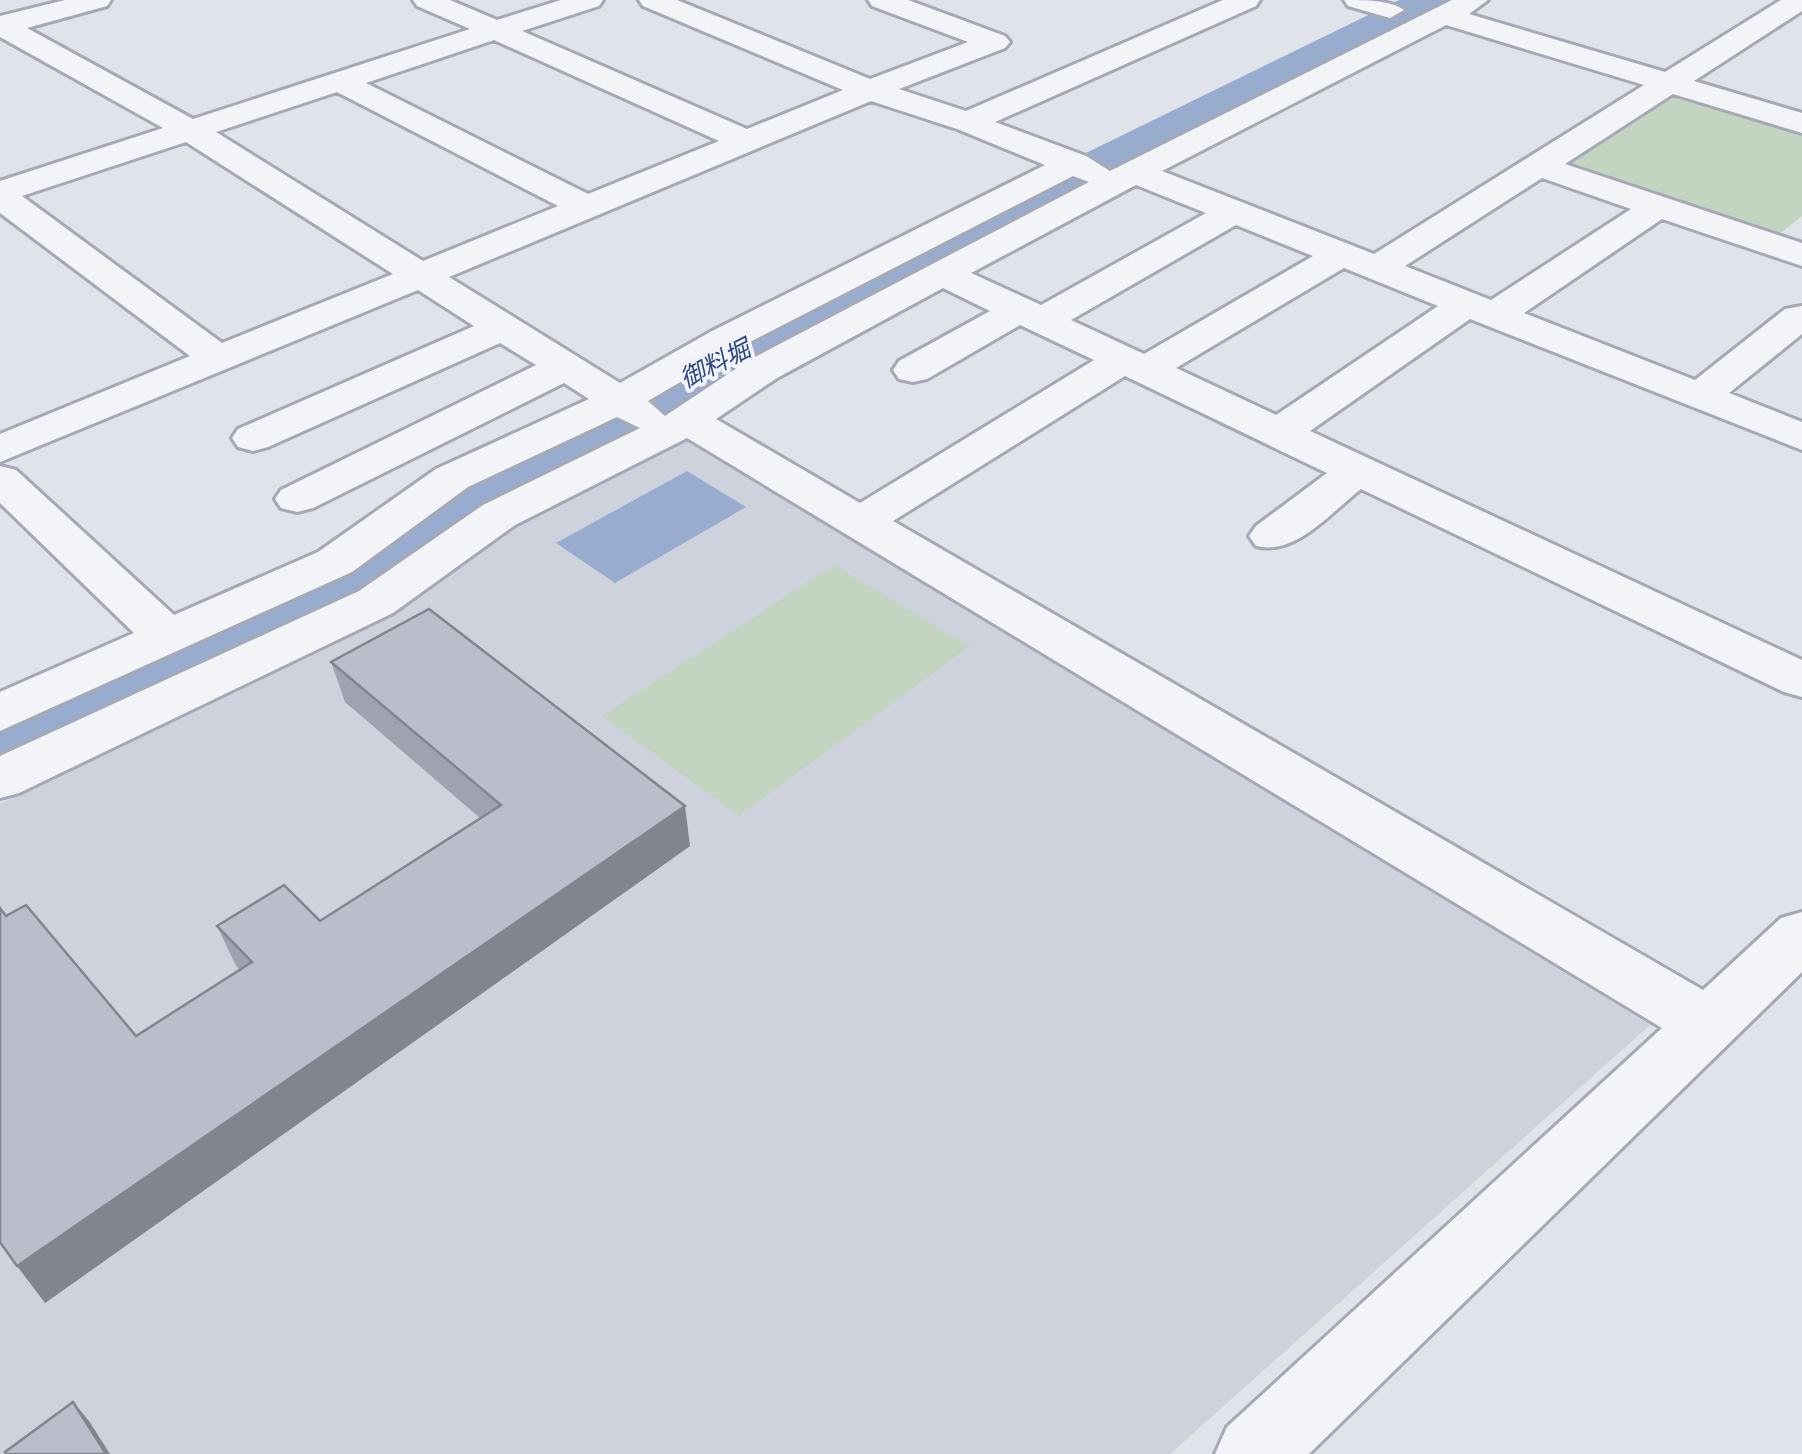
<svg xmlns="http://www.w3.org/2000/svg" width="1802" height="1454" viewBox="0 0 1802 1454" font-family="Roboto,'Noto Sans JP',sans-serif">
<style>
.built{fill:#ced2dd}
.green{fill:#c3d5c0}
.water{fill:#97acce}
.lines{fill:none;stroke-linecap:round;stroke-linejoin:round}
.river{fill:#97acce;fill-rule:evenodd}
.minor-casing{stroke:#a5a9b5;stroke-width:6}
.minor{fill:#f3f4f8;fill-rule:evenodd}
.wall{fill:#a0a3af}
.shaded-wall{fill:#82858e}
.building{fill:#babecb;stroke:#82858e;stroke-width:2.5}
.labels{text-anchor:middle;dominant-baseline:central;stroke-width:8;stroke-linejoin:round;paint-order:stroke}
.far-water-label{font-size:25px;font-style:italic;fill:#2d487c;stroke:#f0f2f8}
</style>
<rect width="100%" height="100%" fill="#e0e3ea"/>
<path class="built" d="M687,438L1650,1025L1170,1454H0V804L385,615L509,525Z"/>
<g class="green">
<path d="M1670,95L1802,133V216L1782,232H1762L1574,168L1568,158Z"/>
<path d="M834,565L970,646L739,816L602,716Z"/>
</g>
<path class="water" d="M687,471L746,507L615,583L556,543Z"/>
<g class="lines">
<path class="river" d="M1399,0H1466L1458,11L727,386L478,524L377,605L35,766L0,777V702L315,565L418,488L675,354Z"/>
<g class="minor-casing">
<g id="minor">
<path d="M65,0H111L107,6L27,28L193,119L470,29L417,6L413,0H450L497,20L561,0H603L599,6L522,31L747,129L843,90L643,6L639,0H677L870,79L968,42L872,6L868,0H908L1005,36L1010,42L1005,48L899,89L966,111L1223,0H1260L1256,6L995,122L1086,156L1110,171L1452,0H1488L1469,14L1665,72L1781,0H1802V11L1694,81L1802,113V133L1673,94L1565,164L1802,243V266L1662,219L1524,313L1695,380L1785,309L1802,306V334L1729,393L1802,422V450L1470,319L1310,431L1802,660V697L1784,692L1361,489C1331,512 1296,556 1256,546L1249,536L1256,526L1327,473L1125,376L893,521L1703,990L1781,918L1802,912V972L1309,1454H1215L1227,1427L1662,1028L687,438L515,525L393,613L19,793L0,798V756L359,591L483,505L640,428L617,417L468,487L352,572L0,731V692L134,633L0,503V466L16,470L174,615L318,552L436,469L589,399L564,383L313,508L297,512L281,508L275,499L281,490L536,365L500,343L268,447L253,451L238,447L232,438L238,429L474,326L418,290L0,462V434L190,356L0,213V181L163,128L0,37V16ZM1446,25L1644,85L1374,254L1162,171ZM494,40L719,141L588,194L366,83ZM337,92L558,206L423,261L216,132ZM871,101L957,129L1045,165L712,331L620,383L449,277ZM186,142L393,274L222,343L22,196ZM1073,176L1089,182L749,360L665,416L648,401L740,347ZM1542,178L1631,209L1491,300L1405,266ZM1136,185L1206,213L1041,305L971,273ZM1236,225L1313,256L1144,354L1071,320ZM1344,268L1438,306L1276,415L1176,368ZM943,288L990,311L899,361L893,370L899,379L913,382L927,379L1020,325L1094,360L860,503L716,419L777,378Z"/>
<path d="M1344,0C1364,0 1390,0 1404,10L1390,18L1348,6Z"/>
</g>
</g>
<use href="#minor" class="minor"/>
</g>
<path class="wall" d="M331,662L690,846L45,1303L6,916L136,1036L240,970L236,966L217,926L320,921L480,818L345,702Z"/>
<g class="shaded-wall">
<path d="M685,806L690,846L45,1303L17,1266Z"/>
<path d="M73,1402L89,1421L110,1454H106Z"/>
</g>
<g class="building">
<path d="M429,609L685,806L17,1266L0,1242V908L6,916L26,905L136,1036L252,962L217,926L284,885L320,921L501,805L331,662Z"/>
<path d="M73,1402L106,1454H6L5,1452Z"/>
</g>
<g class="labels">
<g class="far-water-label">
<text transform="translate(715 364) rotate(-27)">御料堀</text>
</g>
</g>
</svg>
